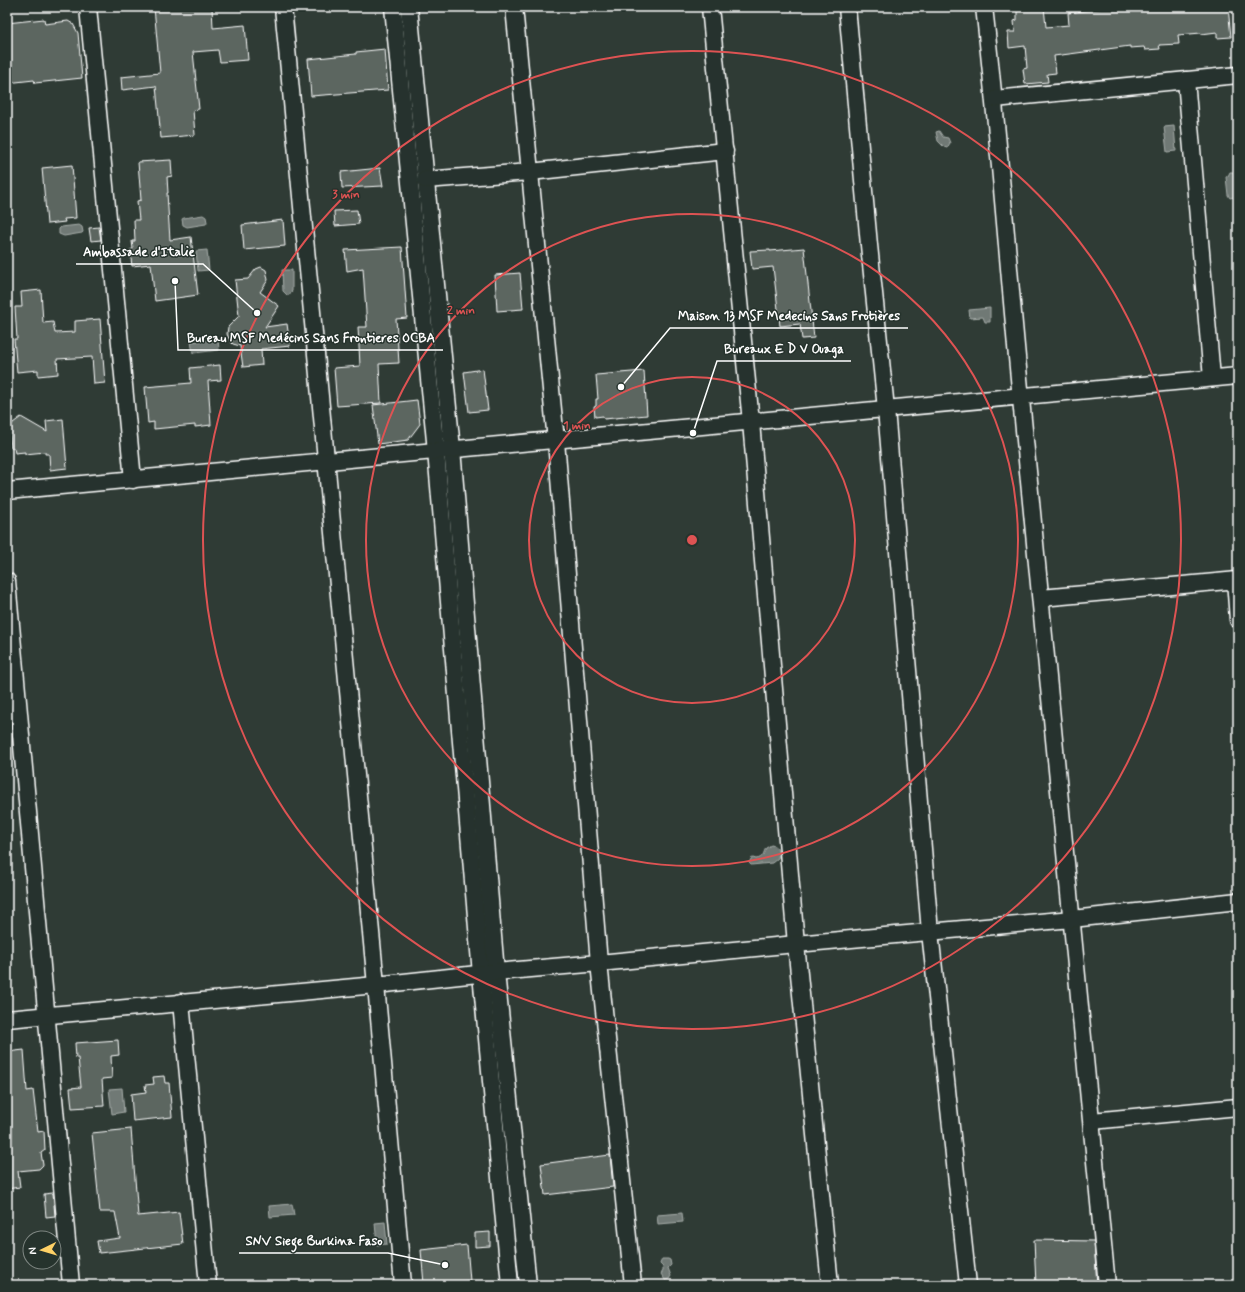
<svg xmlns="http://www.w3.org/2000/svg" width="1245" height="1292" viewBox="0 0 1245 1292" font-family="Mynerve,sans-serif">
<style>
.water{fill:#707975;stroke:#a9afac}
.building{fill:#5b6661;stroke:#fff}
.lines{fill:none;stroke-linecap:round;stroke-linejoin:round}
.minor-casing{stroke:#fff;stroke-width:19}
.minor{stroke:#26332d;stroke-width:16}
.ring{fill:none;stroke:#de5353;stroke-width:2}
.centre{fill:#de5353;stroke:#26332d;stroke-width:2}
.ring-label{font-size:12px;text-anchor:middle;font-weight:bold;fill:#de5353;stroke:#26332d;stroke-width:3;stroke-linejoin:round;paint-order:stroke}
.leader{fill:none;stroke:#fff;stroke-width:1.5}
.callout-dot{fill:#fff;stroke:#26332d;stroke-width:1.5}
.callout-label{font-size:13px;text-anchor:middle;font-weight:bold;fill:#fff;stroke:#26332d;stroke-width:3;stroke-linejoin:round;paint-order:stroke}
</style>
<rect width="100%" height="100%" fill="#2f3b35"/>
<filter id="ink" filterUnits="userSpaceOnUse"><feTurbulence type="fractalNoise" baseFrequency=".025" numOctaves="2"/><feDisplacementMap in="SourceGraphic" scale="8" xChannelSelector="R" yChannelSelector="G"/><feConvolveMatrix kernelMatrix="1 2 1 2 8 2 1 2 1" color-interpolation-filters="sRGB"/></filter>
<g filter="url(#ink)">
<g class="water">
<path d="M1174,126L1176,151L1167,152L1164,127Z"/>
<path d="M939,131L943,137L948,138L950,143L947,148L944,147L938,141L936,132Z"/>
<path d="M1230,172H1233L1235,175H1237L1238,196L1230,198L1228,195L1226,177L1228,176Z"/>
<path d="M203,215L206,217L207,222L206,224L187,227L183,225L182,219L184,218Z"/>
<path d="M79,225L82,227L83,232L82,233L64,236L59,234V229L61,227Z"/>
<path d="M207,250L209,270L198,271L196,251Z"/>
<path d="M282,270H292V291L288,296L283,291Z"/>
<path d="M990,308V322H985L983,317L970,318L969,310Z"/>
<path d="M218,339L219,350L193,353L191,342Z"/>
<path d="M771,845C778,846 779,852 778,858L772,863L751,865L749,863L751,859L753,858L756,859C764,858 763,853 766,848Z"/>
<path d="M122,1088L124,1112L112,1114L109,1089Z"/>
<path d="M292,1204L294,1215L270,1217L269,1206Z"/>
<path d="M682,1213L683,1222L658,1224L657,1215Z"/>
<path d="M385,1222L387,1244L377,1245L375,1223Z"/>
<path d="M662,1259H668L670,1260L671,1265L668,1268L671,1276L669,1279L665,1280L661,1274L663,1271V1267L660,1264Z"/>
</g>
<g class="building">
<path d="M154,7H212L213,28L245,25L248,60L220,62L218,50L193,52L199,109L193,110L195,135L161,138L156,86L122,90L121,77L160,73Z"/>
<path d="M1020,7H1044L1046,27L1069,25L1068,13L1112,7H1116V8L1136,7H1228L1231,37L1217,38V32L1201,34V33L1178,35L1179,44L1159,45L1160,49L1145,50L1144,47L1130,48V46L1054,56L1056,73L1047,74L1048,82L1025,84L1023,69L1027,68L1025,46L1009,48L1008,32H1015L1014,21L1017,20V12Z"/>
<path d="M44,19L45,24L68,21L73,24L78,33L82,78L35,83L34,80L7,83V23Z"/>
<path d="M385,49L388,90L311,96L308,59L356,54V52Z"/>
<path d="M171,160L172,176L167,177L168,193H167L170,240L191,237L198,295L155,301L151,264L132,266L130,250L133,249L132,241H135L134,220H139L137,201L141,200L138,162Z"/>
<path d="M72,165L76,218L64,219L65,222L47,224L42,168Z"/>
<path d="M380,168L383,186L342,188L341,172Z"/>
<path d="M357,210L359,224L335,226L334,211Z"/>
<path d="M283,220L285,246L244,250L242,225Z"/>
<path d="M99,227L101,240L91,241L89,228Z"/>
<path d="M402,247L407,318L396,319L399,363L379,364L381,403L337,406L334,368L360,366L358,327H367L363,268L347,271L345,250Z"/>
<path d="M804,248L814,338L802,339L800,324L780,326L773,267L752,269L750,251L770,250V251Z"/>
<path d="M261,267L266,270L268,280L260,292L279,306L265,327L287,324L290,346L261,349L262,365L243,367L240,346L233,344L230,341L227,334L228,327L239,316L235,280L248,279L256,269Z"/>
<path d="M520,273L523,309L497,311L495,275Z"/>
<path d="M41,290L43,323L53,322L55,333L75,332V321L100,319L105,383L94,384L92,357L57,359L58,374L38,376V370L17,372L14,339H17L15,307H22L21,292Z"/>
<path d="M220,365L221,380L208,381L211,425L195,427V425L154,429V422L148,423L145,387L191,383L190,368Z"/>
<path d="M483,369L488,410L469,412L464,372Z"/>
<path d="M644,371L647,415L604,419L603,416L595,417L594,407L596,406V399H598L596,375Z"/>
<path d="M417,400L420,424L408,440L378,444L373,405Z"/>
<path d="M21,417L47,432L46,421L63,419L67,468L50,470L49,454H45V452L25,454V452L15,453L14,448H11L9,426Z"/>
<path d="M118,1040L119,1055L111,1056L112,1078L102,1079L104,1106L72,1108L70,1088L81,1087L78,1058H76L75,1043Z"/>
<path d="M24,1050L27,1091L33,1090L38,1132L44,1131L45,1150L41,1153L43,1165L39,1169L18,1171L20,1187L7,1189V1105L10,1104L7,1052Z"/>
<path d="M164,1076L165,1083H169L172,1117L133,1121L131,1094L146,1092L145,1085L154,1084L153,1077Z"/>
<path d="M131,1129L138,1216L179,1212L183,1244L99,1253L97,1241L120,1238L115,1212H100L92,1133Z"/>
<path d="M610,1155L613,1187L545,1195L541,1164Z"/>
<path d="M53,1193L55,1216L46,1217L44,1194Z"/>
<path d="M490,1232V1246L475,1247V1233Z"/>
<path d="M1034,1240L1094,1241L1097,1285H1036Z"/>
<path d="M467,1245L470,1281L424,1284L421,1250Z"/>
</g>
<g class="lines">
<g class="minor-casing">
<g id="minor">
<path d="M88,7L133,480"/>
<path d="M283,7L376,985L403,1285"/>
<path d="M393,7L436,451L481,974L510,1285"/>
<path d="M409,7L452,449L496,972L528,1285"/>
<path d="M514,7L556,441L599,963L633,1285"/>
<path d="M710,7L751,422L796,944L830,1285"/>
<path d="M847,7L869,245L886,409L930,932L968,1285"/>
<path d="M984,7C999,137 1008,268 1021,399C1050,694 1081,989 1107,1285"/>
<path d="M1186,80L1212,378"/>
<path d="M995,99L1238,75"/>
<path d="M425,180L530,172L725,151"/>
<path d="M7,491C417,453 828,414 1238,376"/>
<path d="M1235,580L1238,620"/>
<path d="M7,581L71,1285"/>
<path d="M1041,598L1238,580"/>
<path d="M181,1002L208,1285"/>
<path d="M7,1019L376,985L496,972L599,963L796,944L1072,919L1238,901"/>
<path d="M1092,1121L1238,1107"/>
</g>
</g>
<use href="#minor" class="minor"/>
</g>
</g>
<g class="ring">
<circle cx="692" cy="540" r="163"/>
<circle cx="692" cy="540" r="326"/>
<circle cx="692" cy="540" r="489"/>
</g>
<circle cx="692" cy="540" r="6" class="centre"/>
<g class="ring-label">
<text x="346" y="198">3 min</text>
<text x="461" y="314">2 min</text>
<text x="577" y="429">1 min</text>
</g>
<path class="leader" d="M257 313L203 264H76M621 387L670 328H908M175 281L178 350H443M693 433L717 361H851M445 1265L388 1253H239"/>
<g class="callout-dot">
<circle cx="257" cy="313" r="4"/>
<circle cx="621" cy="387" r="4"/>
<circle cx="175" cy="281" r="4"/>
<circle cx="693" cy="433" r="4"/>
<circle cx="445" cy="1265" r="4"/>
</g>
<g class="callout-label">
<text x="139" y="256">Ambassade d'Italie</text>
<text x="789" y="320">Maison 13 MSF Medecins Sans Frotières</text>
<text x="311" y="342">Bureau MSF Medécins Sans Frontieres OCBA</text>
<text x="784" y="353">Bureaux E D V Ouaga</text>
<text x="314" y="1245">SNV Siege Burkina Faso</text>
</g>
<rect width="1245" height="1292" fill="none" stroke="#26332d" stroke-width="24"/>
<rect x="12" y="12" width="1221" height="1268" fill="none" stroke="#fff" stroke-width="1.5" filter="url(#ink)"/>
<g transform="translate(42 1250) rotate(265)"><circle r="19" fill="#26332d" stroke="#7d8581"/>
<path d="M0-3L7 15L0 10L-7 15Z" fill="#ffd166"/>
<text y="-6" font-size="11" font-weight="bold" text-anchor="middle" fill="#ffffff">N</text>
</g>
</svg>
